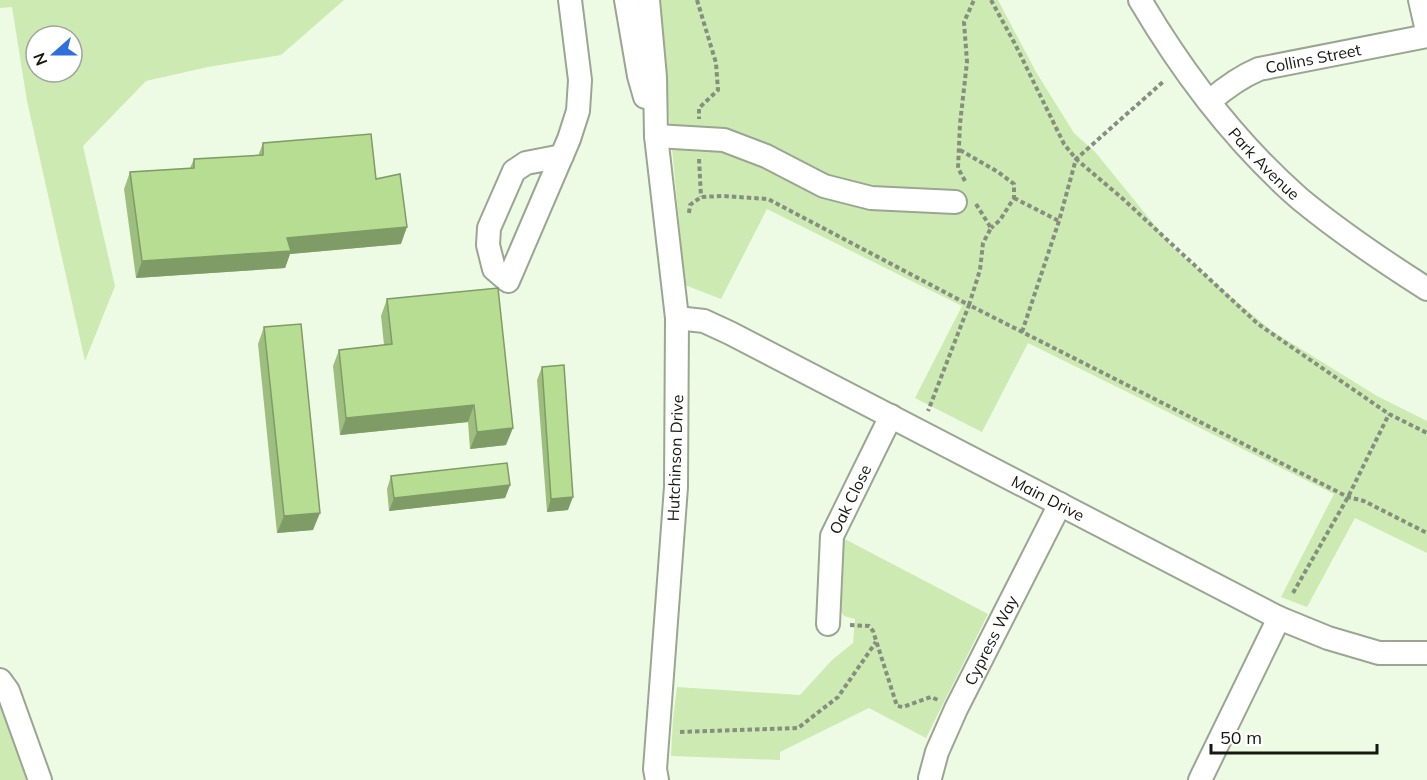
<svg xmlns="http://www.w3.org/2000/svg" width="1427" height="780" viewBox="0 0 1427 780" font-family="Mulish,sans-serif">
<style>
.green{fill:#cceab2;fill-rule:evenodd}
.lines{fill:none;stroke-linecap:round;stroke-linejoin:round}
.minor-casing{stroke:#9aa691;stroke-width:26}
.path{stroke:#868f7f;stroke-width:4;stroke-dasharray:4.5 3;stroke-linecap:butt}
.minor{stroke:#fff;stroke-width:22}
.wall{fill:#9dbe7e}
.shaded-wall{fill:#7f9b66}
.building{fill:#b6dd92;stroke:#7f9b66;stroke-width:1.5}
.labels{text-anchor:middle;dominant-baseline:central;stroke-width:5;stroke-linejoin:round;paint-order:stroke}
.street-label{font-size:16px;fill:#151911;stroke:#fff}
</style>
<rect width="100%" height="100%" fill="#eefbe4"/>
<g class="green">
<path d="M0,0H344L281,55L208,67L146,81L83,146L115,286L85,361L27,101L12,7L0,8ZM36,36H72V72H36Z"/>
<path d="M656,0H998L1036,72L1074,133L1096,153L1174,249L1272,331L1377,396L1427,421V553L1355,518L1307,607L1281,597L1334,494L1028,343L982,432L915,398L962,306L767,209L721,299L685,285L669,117Z"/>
<path d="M841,537L988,614L926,738L869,708L780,752V760L671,756L673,719L677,687L800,695L832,660L853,643L855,619L844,616L839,609Z"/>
<path d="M0,697L32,780H0Z"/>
</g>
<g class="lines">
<g class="minor-casing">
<g id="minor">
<path d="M626,0L639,76L645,97"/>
<path d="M648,0L655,77L656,136L677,318L676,487L655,769L657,780"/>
<path id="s1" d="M1140,0C1183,73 1236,143 1300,199C1340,232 1383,261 1427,289"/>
<path d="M1420,0L1427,31"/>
<path id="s2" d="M1210,101C1225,88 1240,77 1259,69L1427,36"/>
<path d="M656,136L724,140L766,156L824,186L871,198L955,202"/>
<path d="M562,156L526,163L514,171L489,228L488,245L494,269L508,281L569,139L578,111L580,80L570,0"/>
<path id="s3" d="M677,318L704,321L730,333L1279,618L1328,638L1379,653H1427"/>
<path id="s4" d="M828,624L832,536L891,416"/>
<path d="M0,680L8,691L40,780"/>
<path id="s5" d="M930,780V778L937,752L956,709L1060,504"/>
<path d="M1200,780L1279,618"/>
</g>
</g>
<g class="path">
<path d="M697,0L716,63L718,90L699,108V119"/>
<path d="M991,0L1015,44L1064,144L1076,159L1122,198L1258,324L1389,414L1427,433"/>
<path d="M960,150L998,172L1014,184V198L1000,220L991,228"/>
<path d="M699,159L701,197"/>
<path d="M965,181L958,168L960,124L967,62L964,22L974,0"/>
<path d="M1014,198L1059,221"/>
<path d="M976,204L991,228L983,243L980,270L969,305L1348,497L1364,501L1427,533"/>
<path d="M689,213L690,205L701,197L723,196L768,199L969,305L928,411"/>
<path d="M1022,332L1059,221L1076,159L1164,81"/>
<path d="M1293,593L1348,497L1389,414"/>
<path d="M850,625L869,626L873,631L897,706L903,707L931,697L938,700"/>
<path d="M680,732L798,728L838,697L876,642"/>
</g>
<use href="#minor" class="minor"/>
</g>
<g class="wall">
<path d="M263,143L376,179L401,244L290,254L285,268L136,278L124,189L130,172L190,168L194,159L258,156Z"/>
<path d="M387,299L506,445L470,449L468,422L340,435L333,366L339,350L384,345L381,316Z"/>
<path d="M264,327L313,530L277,533L258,344Z"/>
<path d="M542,367L568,510L547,512L537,380Z"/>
<path d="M391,476L510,485L505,498L389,511L387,489Z"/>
</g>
<g class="shaded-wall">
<path d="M407,227L401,244L290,254L285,268L136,278L142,261L287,238Z"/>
<path d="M474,405L468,422L340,435L346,418Z"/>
<path d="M513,428L506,445L470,449L477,432Z"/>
<path d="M510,485L505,498L389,511L394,498Z"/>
<path d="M573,497L568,510L547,512L551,499Z"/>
<path d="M320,513L313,530L277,533L284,516Z"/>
</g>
<g class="building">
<path d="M371,134L376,179L400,174L407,227L287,238L291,251L142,261L130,172L194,168V159L263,155V143Z"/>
<path d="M498,288L513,428L477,432L474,405L346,418L339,350L392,344L387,299Z"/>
<path d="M301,324L320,513L284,516L264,327Z"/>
<path d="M564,365L573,497L551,499L542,367Z"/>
<path d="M507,463L510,485L394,498L391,476Z"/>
</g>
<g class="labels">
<g class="street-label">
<text stroke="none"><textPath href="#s2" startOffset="114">Collins Street</textPath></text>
<text stroke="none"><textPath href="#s1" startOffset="206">Park Avenue</textPath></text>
<text transform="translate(675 458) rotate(-88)">Hutchinson Drive</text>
<text stroke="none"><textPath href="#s3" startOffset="414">Main Drive</textPath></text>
<text stroke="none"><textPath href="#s4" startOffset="129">Oak Close</textPath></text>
<text stroke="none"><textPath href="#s5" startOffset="153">Cypress Way</textPath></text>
</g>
</g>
<g transform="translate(54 54) rotate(249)"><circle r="28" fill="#ffffff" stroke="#a1a3a0" stroke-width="1.5"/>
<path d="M0-4.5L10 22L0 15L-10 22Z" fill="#2f6fdc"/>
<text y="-9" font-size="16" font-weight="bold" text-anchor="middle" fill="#151911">N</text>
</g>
<path d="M1211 744v9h166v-9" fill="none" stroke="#151911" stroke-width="3"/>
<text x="1220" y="744" font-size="18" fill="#151911" stroke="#ffffff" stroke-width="4.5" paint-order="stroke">50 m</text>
</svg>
